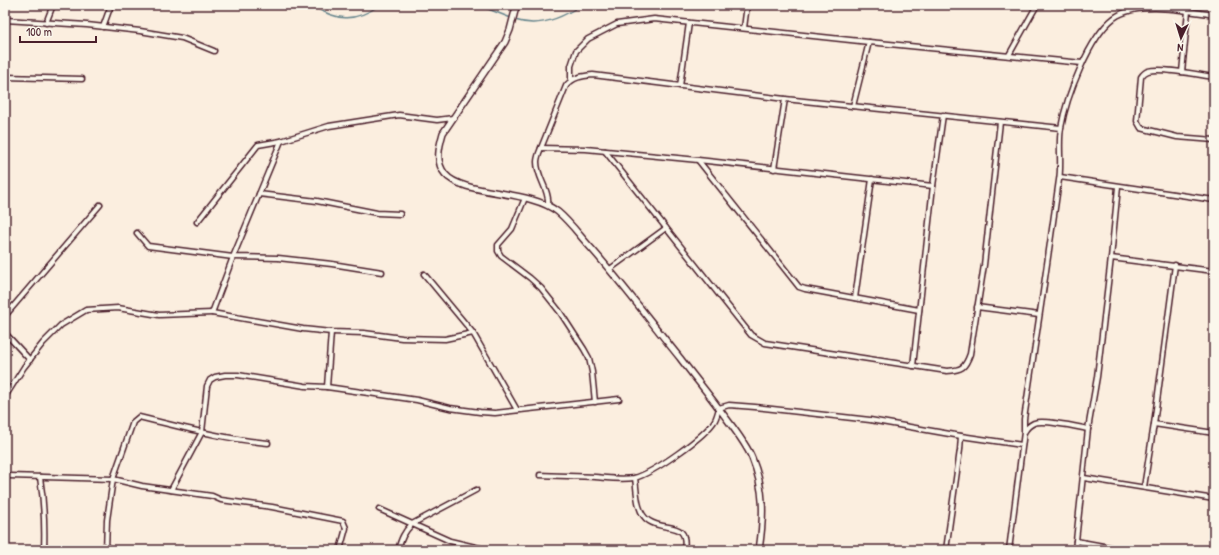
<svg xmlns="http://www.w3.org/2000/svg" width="1219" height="555" viewBox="0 0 1219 555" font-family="'Patrick Hand',sans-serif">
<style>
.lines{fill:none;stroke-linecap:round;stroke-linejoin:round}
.stream{stroke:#66858d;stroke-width:1.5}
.minor-casing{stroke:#4a1f2b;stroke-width:7}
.tertiary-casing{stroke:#4a1f2b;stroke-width:8}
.minor{stroke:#fbf7ec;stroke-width:4}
.tertiary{stroke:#fbf7ec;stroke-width:5}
</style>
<rect width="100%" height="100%" fill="#fbeedf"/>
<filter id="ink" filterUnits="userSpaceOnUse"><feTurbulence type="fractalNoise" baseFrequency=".025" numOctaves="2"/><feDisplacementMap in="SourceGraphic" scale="8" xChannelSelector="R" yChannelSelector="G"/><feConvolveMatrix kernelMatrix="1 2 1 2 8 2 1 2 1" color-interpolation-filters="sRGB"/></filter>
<g filter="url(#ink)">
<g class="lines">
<g class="stream">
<path d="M311,5C337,21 354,23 380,5"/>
<path d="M478,5L511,18"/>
<path d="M515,20C538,28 562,18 581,5"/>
</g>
<g class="minor-casing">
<g id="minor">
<path d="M5,20L87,25L140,31L182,38L214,51"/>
<path d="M46,23L53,5"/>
<path d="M103,27L111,5"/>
<path d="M744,28L747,5"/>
<path d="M1009,55L1037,5"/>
<path d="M1182,72L1188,11"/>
<path d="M5,77L82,79"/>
<path d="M1214,77C1199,75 1161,67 1148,71C1145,72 1143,74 1141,77L1137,121L1141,128L1177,137L1214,140"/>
<path d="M571,79V66L576,51L588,39L617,24L654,19L869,42L1082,63"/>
<path d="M680,86L689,23"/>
<path d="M853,106L869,42"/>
<path d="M453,118L437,120L399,115L329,126L281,141L233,257L212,313L303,329L331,332L364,333L402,338L445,339L473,333"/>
<path d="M541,148L586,149L698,160L933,186"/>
<path d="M605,151L751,335L765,343L947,371C962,370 965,368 970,354L984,265L1000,122"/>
<path d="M698,160L799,287L805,289L919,310"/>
<path d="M774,169L785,99"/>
<path d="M1060,177L1214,200"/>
<path d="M259,194L317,201L377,213L400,214"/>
<path d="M525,198L512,229L498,245V251L501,256L530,278L541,288L560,312L584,349L589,358L592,372L595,402"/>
<path d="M548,205C550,190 537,178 537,162C537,159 538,156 539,153L566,86C573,77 582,76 593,75L785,99L1061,128"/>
<path d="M197,222L258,145L281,141"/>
<path d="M137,233L148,246L233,257L278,258L332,264L382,272"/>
<path d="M1111,258L1214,271"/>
<path d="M610,269L666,228"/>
<path d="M424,274L473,333L517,410"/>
<path d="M855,298L872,179"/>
<path d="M977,307L1039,315"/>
<path d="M5,316L100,205"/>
<path d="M5,333L30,360"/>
<path d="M913,366L933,186L943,115"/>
<path d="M327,387L331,332"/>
<path d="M5,397L24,367L43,343L61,325L86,310L118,308L159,315L212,313"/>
<path d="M1154,424L1214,433"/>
<path d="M1025,431C1027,427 1030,425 1034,423C1044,419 1077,427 1088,429"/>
<path d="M540,475C558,476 576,476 595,477C608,478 621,480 634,478C652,474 706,436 715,420C717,416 718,412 719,408L729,405L755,407L870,420L961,436L1022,445"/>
<path d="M9,476L113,479L142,486L212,496L221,500L272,507L343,521L346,528L340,550"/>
<path d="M40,477C44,503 45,524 44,550"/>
<path d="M635,478C637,491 636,513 649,521C666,532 689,520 684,550"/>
<path d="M1084,478L1214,499"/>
<path d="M1144,487L1154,424L1175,265"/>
<path d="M171,490L202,432L207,386L210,380L215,377L225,375H238L305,386L327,387L417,400L450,408L480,412L495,413L619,399"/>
<path d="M379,509L450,541L488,550"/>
<path d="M1076,541L1125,550"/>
<path d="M106,550L107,520L113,479L133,422L139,417C181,427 224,439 268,443"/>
<path d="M398,550C401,539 404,532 412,524L476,490"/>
<path d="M946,550L960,450L961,436"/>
<path d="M1009,550L1024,432V419C1036,339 1048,260 1059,180C1062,163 1058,145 1061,128C1066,98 1089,37 1114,18C1138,0 1186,11 1214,15"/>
<path d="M1075,550L1088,429L1097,377L1111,258L1118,187"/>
</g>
</g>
<g class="tertiary-casing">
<path id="tertiary" d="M515,5L516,7L510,30L505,42L443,133C439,147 435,162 445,174C463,196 530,189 558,212C570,222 580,236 591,248C622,283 650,321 680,358C695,378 711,397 726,418C735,430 746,444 752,458C765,490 764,517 759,550"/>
</g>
<use href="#minor" class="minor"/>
<use href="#tertiary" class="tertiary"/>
</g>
</g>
<rect width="1219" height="555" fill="none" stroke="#fbf7ec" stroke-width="20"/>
<rect x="10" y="10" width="1199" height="535" fill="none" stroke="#4a1f2b" stroke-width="1.5" filter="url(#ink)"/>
<g transform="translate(1181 38) rotate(184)" stroke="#fbf7ec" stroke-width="3" paint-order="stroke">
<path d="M0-3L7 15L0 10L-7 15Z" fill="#4a1f2b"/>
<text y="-6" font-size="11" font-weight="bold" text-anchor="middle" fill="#4a1f2b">N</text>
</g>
<path d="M20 36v6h76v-6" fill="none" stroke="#4a1f2b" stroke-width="2"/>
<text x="26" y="36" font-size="12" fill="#4a1f2b" stroke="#fbf7ec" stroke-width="3" paint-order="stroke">100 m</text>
</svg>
